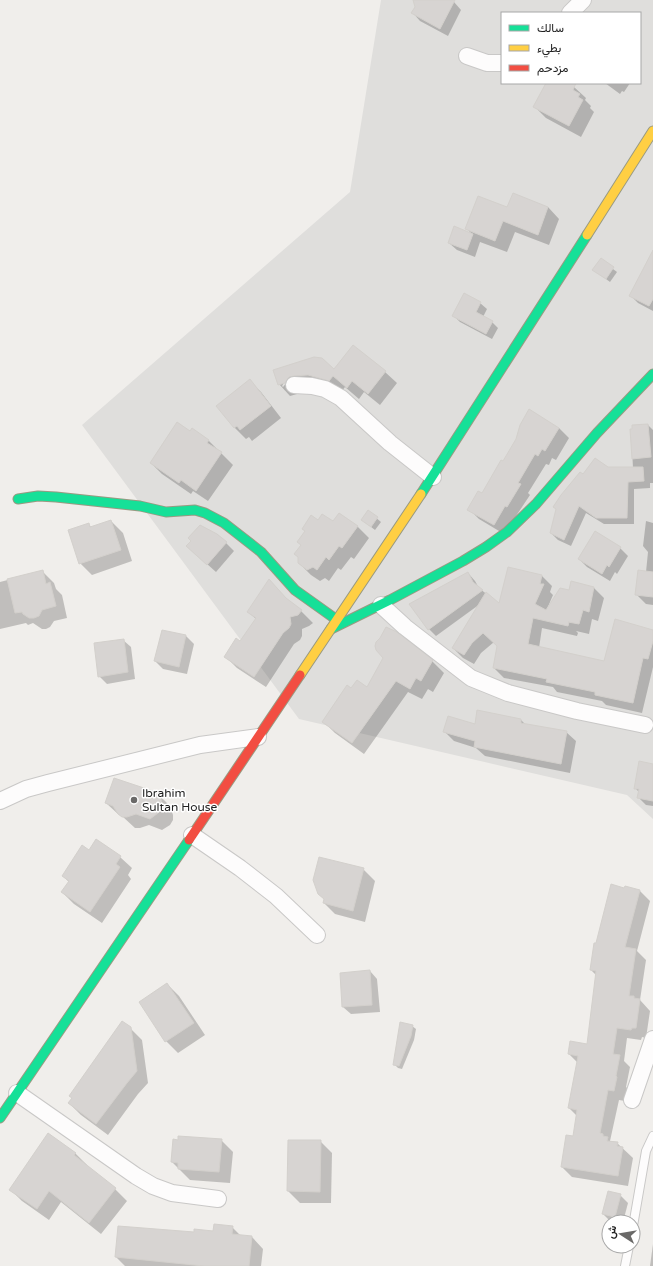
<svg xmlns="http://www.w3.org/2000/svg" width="653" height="1266" viewBox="0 0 653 1266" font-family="'Varela Round',Vazirmatn,sans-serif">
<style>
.residential{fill:#dfdedc;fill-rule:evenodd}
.shadow{fill:#0003;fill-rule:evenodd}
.building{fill:#d7d4d2;stroke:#d3d0cc}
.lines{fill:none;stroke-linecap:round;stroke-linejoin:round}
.lane-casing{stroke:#c9c8c7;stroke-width:10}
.street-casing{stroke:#c9c8c7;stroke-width:18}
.fast-casing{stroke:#999a82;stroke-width:11}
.slow-casing{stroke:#999a82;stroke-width:11}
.jam-casing{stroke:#999a82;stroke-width:11}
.lane{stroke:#fdfcfc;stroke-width:8}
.street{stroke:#fdfcfc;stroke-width:16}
.fast{stroke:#16e098;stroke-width:9}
.slow{stroke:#ffcf43;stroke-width:9}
.jam{stroke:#f24e42;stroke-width:9}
.poi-dot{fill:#6a6968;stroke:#fff;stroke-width:1.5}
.labels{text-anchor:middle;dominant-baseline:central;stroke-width:3;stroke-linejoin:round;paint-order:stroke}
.poi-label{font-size:12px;fill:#222;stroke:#fff;text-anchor:start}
</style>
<rect width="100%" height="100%" fill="#f0eeeb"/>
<path class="residential" d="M381,0H653V819L627,795L299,719L82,425L350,192ZM502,13H640V83H502Z"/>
<g class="shadow">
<path d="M414,0H450L454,2L461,10L448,36L420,21L413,13L416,7Z"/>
<path d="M547,83H567L574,87L586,98L585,100L591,106L590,108L594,112L581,137L546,118L535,107Z"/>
<path d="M605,83H630L624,92L622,91L620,94Z"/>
<path d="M548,207L559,219L549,245L515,232L507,252L480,242L475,257L457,250L449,243L472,234L467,229L508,208Z"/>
<path d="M601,260L617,272L610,282L594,270Z"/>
<path d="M653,265V311L638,303L631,296Z"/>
<path d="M480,303L487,309L483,317L492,322L498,328L492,339L460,322L453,315Z"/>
<path d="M274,370H334L385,372L397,383L380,405L364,392L359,399L345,387L341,392L301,388L297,394L290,396L279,384ZM285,381H288L283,387L282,386Z"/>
<path d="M250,381L261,392L281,418L252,441L249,437L246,439L234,427Z"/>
<path d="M648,425L653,430V483H650V488L634,489V524H604L586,513L571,546L558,540L551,533L584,476L607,468H633L631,430Z"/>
<path d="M559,428L569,438L556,460L552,458L549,465L546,464L528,493L530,495L504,534L479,519L469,509L482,495L503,462Z"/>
<path d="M191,433L208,440L233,465L208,501L193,491L191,494L162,474L151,463Z"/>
<path d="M368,511L381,522L375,530L362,520Z"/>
<path d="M111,521L123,533L132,561L92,575L80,563L88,524L92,528Z"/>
<path d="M646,521L653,523V605L646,604L636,594L646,572L648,552L643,546Z"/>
<path d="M318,522L357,526L369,538L354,559L351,557L341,570L338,568L329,581L325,578L320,581L311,575L299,563Z"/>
<path d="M217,534L234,551L216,572L187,546L192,540Z"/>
<path d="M620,548L628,556L617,574L615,572L610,581L587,567L579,559Z"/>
<path d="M42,571L54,583L56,589L62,595L67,618L54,621L50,627L46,629H42L33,623L28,625L26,623L0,629V582Z"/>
<path d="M468,573L475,581L479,588L500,605L542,576L552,586L550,592L553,595L547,609L570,591L594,588L604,598L598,621L592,619L589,634L576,631L578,633L577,636L542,628L539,648L604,662L653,631V667L642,713L606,705L602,701L557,692L553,687L504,678L494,668L498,646L494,642L481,653L474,664L463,658L453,648L480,604L436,636L429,629Z"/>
<path d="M289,602L301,611L313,623L309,626L302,629V636L300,640L294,644L266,687L237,668L225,656L240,642L256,619L248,612Z"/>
<path d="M162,631L186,636L194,644L187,674L163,669L155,661Z"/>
<path d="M123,640L131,647L135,679L107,684L99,676Z"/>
<path d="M432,661L444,673L433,692L428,689L422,699L408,692L364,754L335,733L324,722L351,689H367Z"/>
<path d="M521,720L526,725L566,732L576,741L570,773L485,756L476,748L454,741L444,731L475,725Z"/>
<path d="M653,765V806L646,805L639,798V792L635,788Z"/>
<path d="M158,794L170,806L173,815V820L170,825L162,830L149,825L140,828H135L122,816L118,814L106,803Z"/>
<path d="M89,851L120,857L132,868L128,875L131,879L102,923L74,904L62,892L69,882L63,876Z"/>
<path d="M363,869L375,881L365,922L335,914L324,903Z"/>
<path d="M625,889L640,891L650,901L637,951L646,960L640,1000L650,1011L646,1038L642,1037L641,1040L627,1038L624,1061L630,1067L626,1087L627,1088L625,1101L619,1100L610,1141L612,1142L617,1143L633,1158L628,1186L572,1177L562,1167L574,1137L577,1116L569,1108L578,1063L569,1054L588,1045L596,975L591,970L597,944Z"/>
<path d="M370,971L377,979L380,1012L351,1014L343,1007Z"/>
<path d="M167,984L179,996L205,1035L178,1053L166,1041Z"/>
<path d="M412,1026L416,1029L414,1040L402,1069L398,1068L394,1064Z"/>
<path d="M130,1028L142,1040L148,1083L138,1094L108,1135L81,1115L69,1103Z"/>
<path d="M221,1140L233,1152L230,1183L190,1180L172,1162Z"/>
<path d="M289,1141H320L332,1153L331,1203H300L288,1191Z"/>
<path d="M75,1153L87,1165L86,1166L115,1189L127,1201L101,1234L61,1202L49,1220L22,1201L11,1190Z"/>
<path d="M620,1195L628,1203L623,1222H611L603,1214Z"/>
<path d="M232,1227L241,1236L252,1237L263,1249L261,1266H125L116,1257L195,1233H214Z"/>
<path d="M653,1244V1266H650Z"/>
</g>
<g class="building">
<path d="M413,0H455L440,29L411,13L415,7Z"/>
<path d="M546,83H576L573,90L580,94L578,97L583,100L569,126L533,107Z"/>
<path d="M513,193L548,207L538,235L503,221L495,241L465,229L478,196L507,207Z"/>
<path d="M454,226L473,234L467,250L448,243Z"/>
<path d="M653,250V299L649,306L629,296Z"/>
<path d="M601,258L614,267L606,279L592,270Z"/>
<path d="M464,293L481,302L476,312L493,321L486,334L452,316Z"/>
<path d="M353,345L386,371L368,394L352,381L347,388L333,376L329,381L308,375L294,376L289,377L285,383L278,385L273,370L314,357L322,358L334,369Z"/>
<path d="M250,379L271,406L240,430L237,426L234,428L216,406Z"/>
<path d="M529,409L559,428L545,451L542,449L538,456L535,454L518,483L521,484L507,507L505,506L494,525L467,510L478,491L482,493L501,460L503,461L516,439L520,425Z"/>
<path d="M177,422L190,431L192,428L209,440L207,443L222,452L196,491L181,480L179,483L150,463Z"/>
<path d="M648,424L651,457L632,459L630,429H632V425Z"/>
<path d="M595,458L608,467H643L644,481L628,482L627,518H596L579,506L564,540L550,533L556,509L553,507L561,495L580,472L583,474Z"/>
<path d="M368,510L378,517L371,527L361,520Z"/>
<path d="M339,513L358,526L342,548L339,546L329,560L326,557L317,570L313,567L307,570L298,563V557L294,554L301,545L297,542L305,531L302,529L311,515L318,520L322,514L333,521Z"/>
<path d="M111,520L121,550L79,564L68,530L89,523L90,527Z"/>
<path d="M200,525L217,534L227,542L207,565L186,546L191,541L188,538Z"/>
<path d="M595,531L621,547L609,567L607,565L602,574L578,559Z"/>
<path d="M508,567L542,575L540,584H544L535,604L546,610L560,588L569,590L571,581L594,587L589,612L583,610L579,624L568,622H569L568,626L533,618L528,644L604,661L615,619L653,630V641L648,659L643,658L633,703L595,695V692L546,682L547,679L493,668L497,646L483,633L472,643L464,655L452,648L486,592L499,603Z"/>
<path d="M43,570L46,584L50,582L56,606L42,610L39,616L34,618H29L23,614L22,612L15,613L7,579Z"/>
<path d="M638,570L653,572V597L635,595Z"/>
<path d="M468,572L473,582L483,590L428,630L409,604Z"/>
<path d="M269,579L286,598L302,610L298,615L290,617L291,624L289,628L283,633L254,677L224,657L236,638L240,641L256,618L247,612Z"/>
<path d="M386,627L397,632L433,660L421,681L416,678L410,689L396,681L352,743L322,722L347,685L351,688L357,680L367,687L383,658L376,650L375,646L376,642L380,638Z"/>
<path d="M162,630L186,635L179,667L154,661Z"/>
<path d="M124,639L128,672L98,677L94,643Z"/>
<path d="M477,710L521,719V723L567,731L561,764L474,747L475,741L443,732L448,716L475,724Z"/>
<path d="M639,761L653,764V801L637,798L639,789H634Z"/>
<path d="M114,778L159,793L162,803L161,809L158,813L150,819L136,814L127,817H122L118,814L113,806L105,803Z"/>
<path d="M96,839L121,856L116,864L120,867L90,912L61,892L69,881L62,876L82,845L89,850Z"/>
<path d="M319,857L364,868L353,911L323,903L324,899L318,894L313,880Z"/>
<path d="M611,884L624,888L625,886L640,890L625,947L636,949L629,996H634V998L640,999L636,1028H632L631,1030L617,1028L613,1054L620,1055L616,1076L617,1077L614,1091L608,1090L600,1133L603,1134V1136L608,1137L607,1141L618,1142L617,1146L623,1147L618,1176L561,1167L566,1135L573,1136L577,1110L568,1108L578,1056L568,1054L570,1041L587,1044L596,971L590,970L594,943H596Z"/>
<path d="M370,970L372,1005L342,1007L340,973Z"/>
<path d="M167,983L194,1023L165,1042L139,1002Z"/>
<path d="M122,1021L131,1027L137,1071L127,1083L96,1124L68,1103L72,1098L69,1096Z"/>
<path d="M400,1022L413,1025L411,1036L399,1066L393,1065Z"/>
<path d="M48,1133L76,1153L74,1155L116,1188L89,1223L49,1191L37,1209L9,1190Z"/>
<path d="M178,1136L222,1139L219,1172L178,1169V1163L171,1162L173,1139L178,1140Z"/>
<path d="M288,1140H321L320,1192L287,1191Z"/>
<path d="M608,1191L621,1194L615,1217L602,1214Z"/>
<path d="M214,1224L233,1226L232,1234L252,1236L249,1266H204L115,1257L118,1226L194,1232V1229L213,1231Z"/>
</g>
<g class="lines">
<g class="lane-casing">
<g id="lane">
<path d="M633,1226L646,1151L653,1136"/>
<path d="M625,1266L629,1246"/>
</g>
</g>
<g class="street-casing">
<g id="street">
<path d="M570,13L583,0"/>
<path d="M467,56L487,63H502"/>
<path d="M294,385L312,386L325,389L341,398L390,443L433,477"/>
<path d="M381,605L405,627L471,678L508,693L577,711L645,725"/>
<path d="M0,801L26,789L48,783L200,745L258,737"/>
<path d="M192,835L240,868L276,896L317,935"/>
<path d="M17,1093L136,1176L153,1186L172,1193L218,1199"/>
<path d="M632,1100L653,1039"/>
</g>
</g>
<g class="fast-casing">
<g id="fast">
<path d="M421,494L587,235"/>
<path d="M18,499L38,496L56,497L140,506L166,512L195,510L205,513L224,523L261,552L295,590L337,620"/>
<path d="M331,629L390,600L463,561L486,547L507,532L536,504L597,433L653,374"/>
<path d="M0,1118L189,840"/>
</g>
</g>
<g class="slow-casing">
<g id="slow">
<path d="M587,235L653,131"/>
<path d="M300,675L421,494"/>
</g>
</g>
<g class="jam-casing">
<path id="jam" d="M189,840L300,675"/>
</g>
<use href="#lane" class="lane"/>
<use href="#street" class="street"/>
<use href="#fast" class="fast"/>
<use href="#slow" class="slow"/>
<use href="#jam" class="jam"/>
</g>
<circle class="poi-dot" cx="134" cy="800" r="4"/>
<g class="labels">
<g class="poi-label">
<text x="142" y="793">Ibrahim<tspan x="142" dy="14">Sultan House</tspan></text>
</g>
</g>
<rect x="501" y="12" width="140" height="72" fill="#ffffff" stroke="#a7a7a7"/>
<rect x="509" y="25" width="20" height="6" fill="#16e098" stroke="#a7a7a7"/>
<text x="537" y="32" font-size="12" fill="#222222">سالك</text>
<rect x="509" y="45" width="20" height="6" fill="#ffcf43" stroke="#a7a7a7"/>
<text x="537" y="52" font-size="12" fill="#222222">بطيء</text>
<rect x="509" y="65" width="20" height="6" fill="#f24e42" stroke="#a7a7a7"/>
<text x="537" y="72" font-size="12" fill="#222222">مزدحم</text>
<g transform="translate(621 1234) rotate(282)"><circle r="19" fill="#ffffff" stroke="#a7a7a7"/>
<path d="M0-3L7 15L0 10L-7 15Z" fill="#6a6968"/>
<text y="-6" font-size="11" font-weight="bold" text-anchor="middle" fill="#222222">ش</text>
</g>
</svg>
